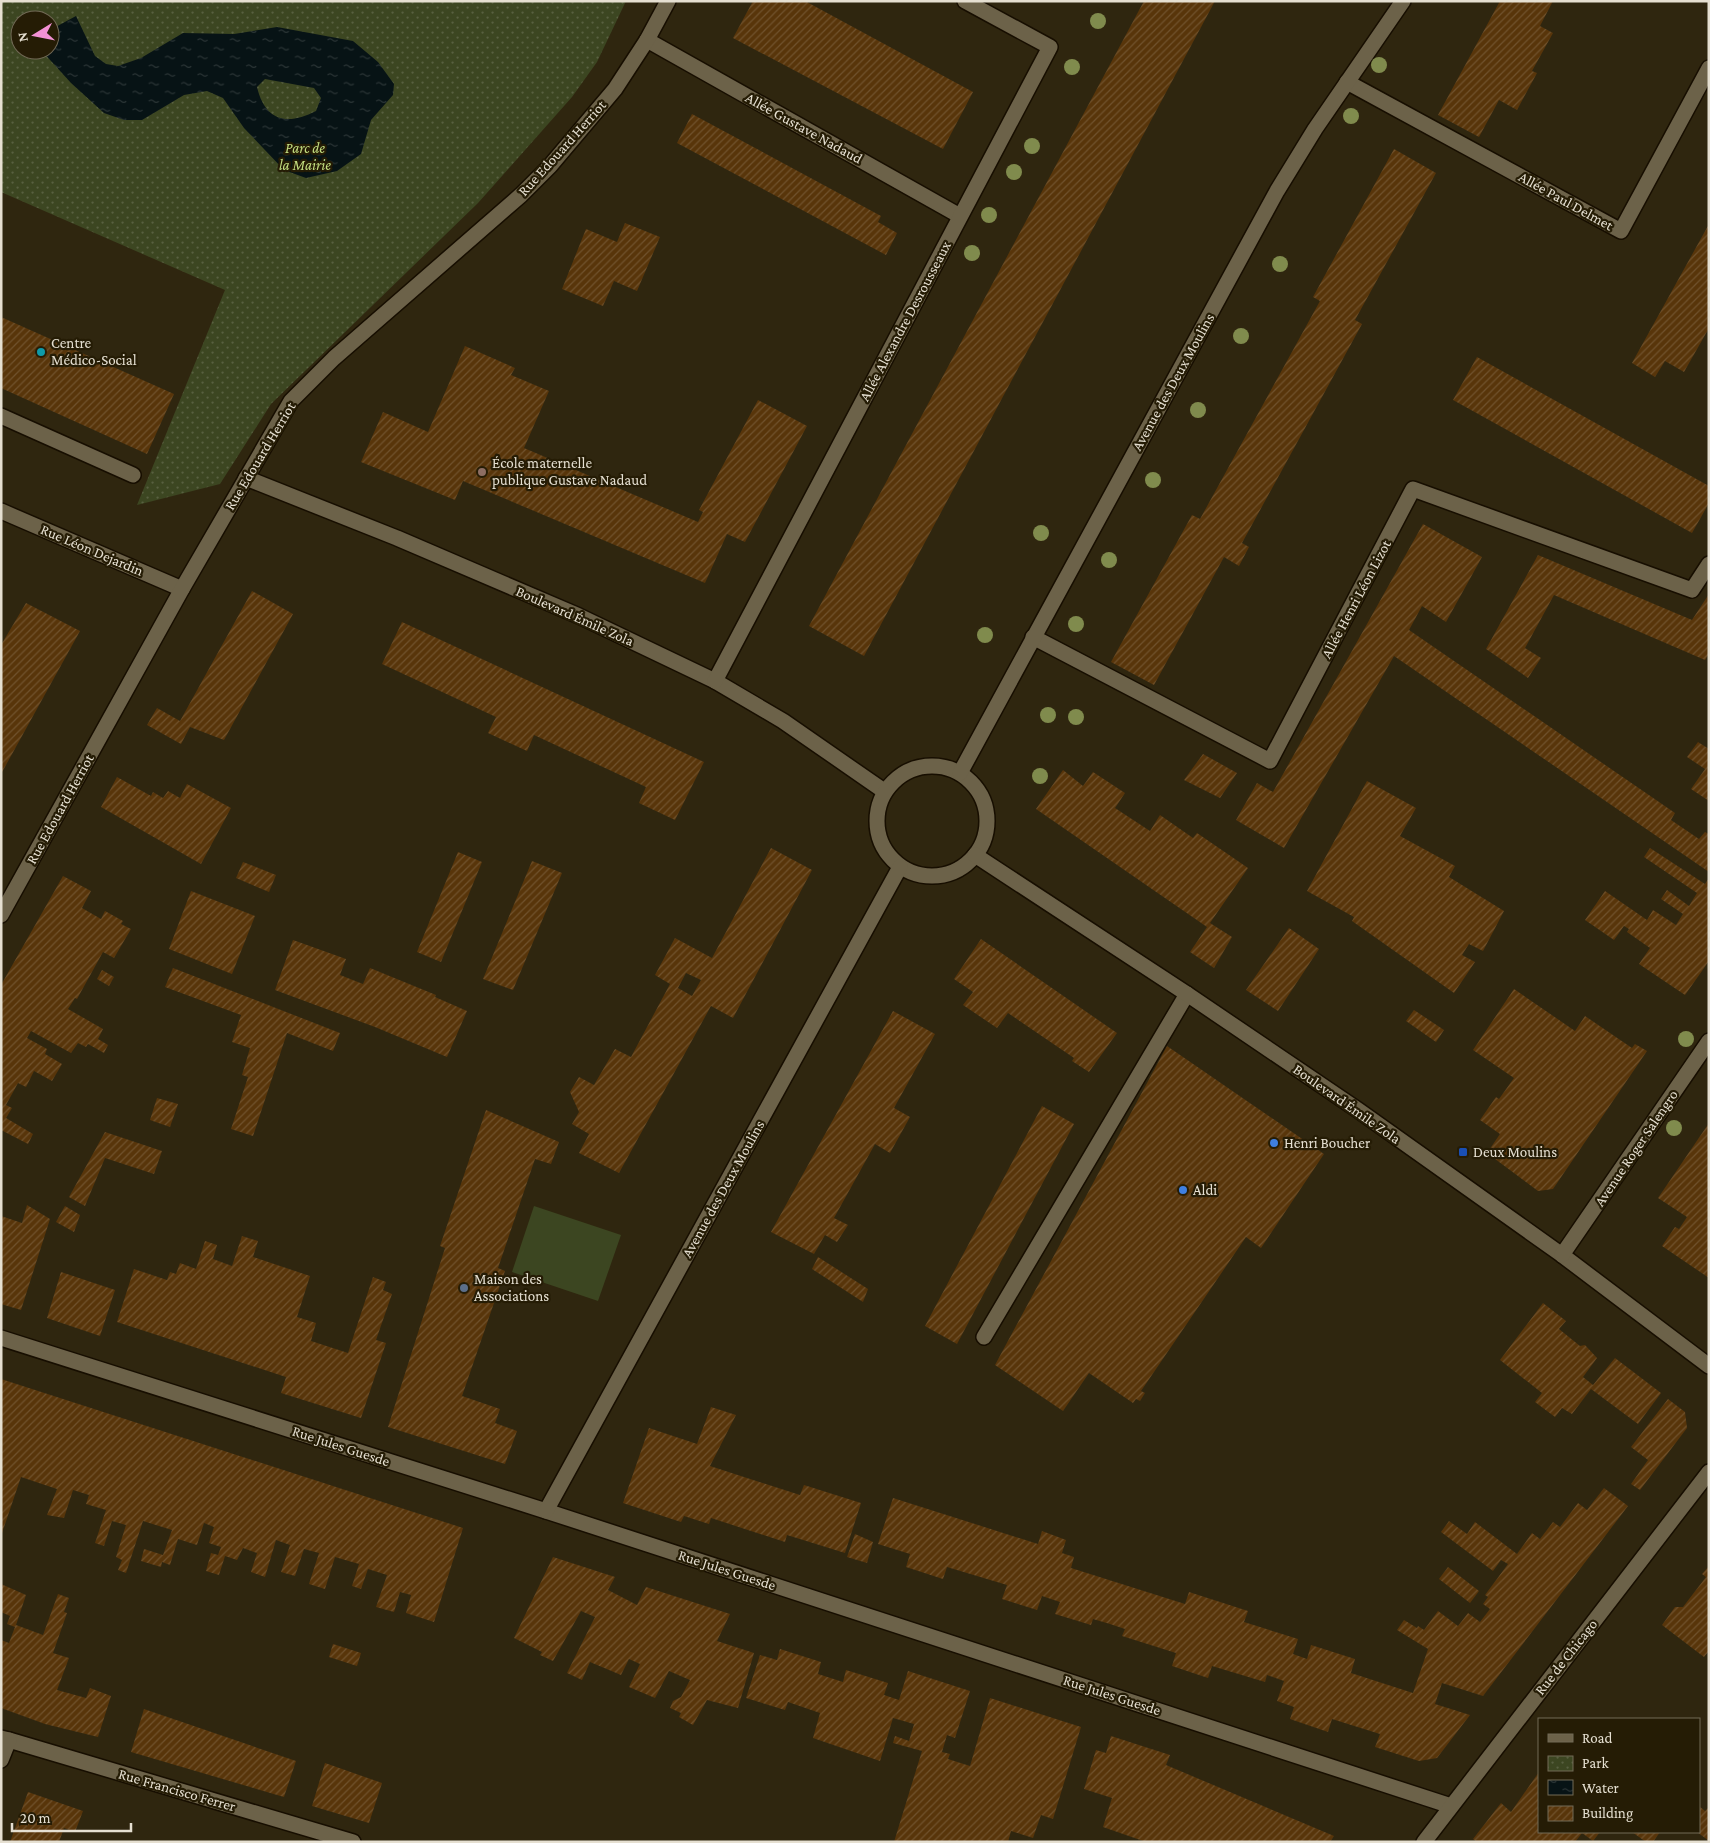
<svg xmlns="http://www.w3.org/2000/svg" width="1710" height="1843" viewBox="0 0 1710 1843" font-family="'Crimson Pro',serif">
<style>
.green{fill:#3c4621}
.park{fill:url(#park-dots);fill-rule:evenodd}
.water{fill:url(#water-ripples);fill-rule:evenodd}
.building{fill:url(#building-hatch);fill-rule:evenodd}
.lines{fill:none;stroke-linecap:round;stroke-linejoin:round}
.lane-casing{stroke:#170e00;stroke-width:18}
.street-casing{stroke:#170e00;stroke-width:18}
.lane{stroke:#6c6249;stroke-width:15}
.street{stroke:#6c6249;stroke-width:15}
.tree{fill:#808b4d}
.culture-dot{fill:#0f9aa8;stroke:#251c05;stroke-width:2}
.education-dot{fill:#8d6e63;stroke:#251c05;stroke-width:2}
.shop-dot{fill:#3f7fe0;stroke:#251c05;stroke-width:2}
.transit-dot{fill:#1a4fb4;stroke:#251c05;stroke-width:2}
.service-dot{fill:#5c6f8a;stroke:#251c05;stroke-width:2}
.labels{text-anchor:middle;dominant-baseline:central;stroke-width:4.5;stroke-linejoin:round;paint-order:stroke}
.street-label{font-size:15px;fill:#e5dfd1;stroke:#251c05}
.park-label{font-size:15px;font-style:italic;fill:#c2dd80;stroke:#251c05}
.poi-label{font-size:15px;fill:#e5dfd1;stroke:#251c05;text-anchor:start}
</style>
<defs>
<pattern id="park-dots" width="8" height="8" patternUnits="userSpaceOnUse" patternTransform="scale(1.25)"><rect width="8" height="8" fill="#3c4621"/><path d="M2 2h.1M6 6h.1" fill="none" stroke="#586040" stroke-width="1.8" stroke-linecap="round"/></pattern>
<pattern id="water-ripples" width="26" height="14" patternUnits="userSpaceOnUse" patternTransform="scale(1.25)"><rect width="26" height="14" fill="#071315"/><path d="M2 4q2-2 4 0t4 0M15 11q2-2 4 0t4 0" fill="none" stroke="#2b3536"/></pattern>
<pattern id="building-hatch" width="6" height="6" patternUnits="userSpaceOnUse" patternTransform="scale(1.25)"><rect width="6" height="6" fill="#58350a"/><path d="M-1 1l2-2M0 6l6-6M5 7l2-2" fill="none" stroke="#70522d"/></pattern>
</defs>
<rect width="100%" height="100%" fill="#2f260f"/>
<path class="green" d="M534,1206L621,1235L598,1301L512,1272Z"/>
<path class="park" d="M1,1H626L597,62L572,97L478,203L271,404L220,484L137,505L225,290L1,192ZM20,20H50V50H20Z"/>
<path class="water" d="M76,16L95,56L106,64L118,66L141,58L183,33L234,34L277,27L353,41L378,62L394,84L393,95L371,120L361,154L337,171L306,178L284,170L244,128L223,98L207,91L184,95L142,120H124L104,113L71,83L41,50H50V30ZM265,79L314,88L321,98L316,111C287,126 265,121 257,87Z"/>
<g class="building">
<path d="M753,1H805L973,92L943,149L733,38Z"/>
<path d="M1144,1H1215L864,656L809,626Z"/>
<path d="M1500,1H1553L1540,26L1553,33L1532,71L1537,73L1517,110L1499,100L1479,137L1438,115Z"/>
<path d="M692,114L881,216L878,222L897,233L886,255L677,143Z"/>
<path d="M1394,149L1436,173L1355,320L1362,324L1242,543L1249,547L1239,566L1224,557L1154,685L1111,662L1192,515L1200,519L1320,301L1313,297Z"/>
<path d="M625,223L660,237L637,291L614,281L603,306L562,289L586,229L617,242Z"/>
<path d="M1709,224V328L1684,372L1665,361L1655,377L1632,363Z"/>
<path d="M1,317L174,394L147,454L1,388Z"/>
<path d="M465,346L515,368L511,375L549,391L524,448L698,522L703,512L699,510L758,400L807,426L745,542L727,534L705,583L463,481L455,500L361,462L383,412L428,432Z"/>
<path d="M1477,357L1709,486V503L1692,533L1453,400Z"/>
<path d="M1423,524L1482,557L1446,622L1422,606L1409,630L1675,813L1671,820L1699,839L1705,832L1709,834V872L1394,656L1284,848L1236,820L1257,783L1273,792Z"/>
<path d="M1538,555L1692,620L1709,594V654L1705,660L1554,595L1525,648L1541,658L1528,678L1486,649Z"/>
<path d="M252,591L293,614L224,740L190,727L181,744L147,725L157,708L180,721Z"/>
<path d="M26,603L80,631L1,774V645Z"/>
<path d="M402,622L704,762L675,820L639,803L646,787L534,735L527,751L488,733L496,717L382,664Z"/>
<path d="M1698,742L1709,749V801L1691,789L1705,769L1687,757Z"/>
<path d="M1203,754L1237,773L1220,798L1184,780Z"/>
<path d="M1063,770L1083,786L1093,772L1125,793L1115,808L1150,831L1160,815L1193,838L1197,833L1248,868L1210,923L1232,937L1214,968L1190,952L1207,927L1036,809Z"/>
<path d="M117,777L151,796L153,792L163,798L168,791L180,798L187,784L231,808L201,864L101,807Z"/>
<path d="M1367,781L1416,808L1400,836L1455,866L1449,877L1504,911L1483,951L1469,944L1462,955L1475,962L1454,993L1352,921L1354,917L1307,891Z"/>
<path d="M771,848L812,870L733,1018L711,1006L619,1173L579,1153L589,1134L572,1124L579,1112L570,1092L579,1077L594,1085L615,1049L631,1057L670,984L655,975L675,938L712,958ZM686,973L701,980L692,996L678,988Z"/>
<path d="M1650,848L1705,884L1709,878V961L1685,995L1639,964L1650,948L1627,932L1629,929L1624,926L1614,940L1585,920L1605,891L1647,920L1653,910L1676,925L1683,914L1661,899L1667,890L1689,906L1697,893L1644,857Z"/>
<path d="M458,852L482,862L441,962L417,952Z"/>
<path d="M532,861L562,873L513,990L483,979Z"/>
<path d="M243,862L276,875L269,892L236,878Z"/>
<path d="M63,876L91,891L82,908L101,919L105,911L123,921L121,924L131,929L114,958L103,952L77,999L75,998L68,1009L103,1029L98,1039L108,1045L104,1053L88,1044L86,1047L78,1043L71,1053L31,1031L27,1038L47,1049L45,1054L62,1064L52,1081L34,1071L26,1087L18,1083L6,1105L12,1108L6,1118L33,1134L28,1144L1,1130V985Z"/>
<path d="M191,891L255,916L232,974L169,949Z"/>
<path d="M1289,928L1319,949L1278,1011L1246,990Z"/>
<path d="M981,939L1117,1033L1089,1072L1072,1061L1074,1058L1008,1013L997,1028L963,1005L973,992L954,979Z"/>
<path d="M293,940L346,959L340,975L363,984L370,968L436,995L435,997L467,1011L447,1057L375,1027L275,990Z"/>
<path d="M173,968L340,1033L333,1051L287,1033L253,1136L231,1129L248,1077L242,1075L250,1048L232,1042L241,1015L165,987Z"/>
<path d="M102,970L114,977L109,986L97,979Z"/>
<path d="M1514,989L1575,1031L1585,1016L1632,1048L1635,1044L1647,1051L1553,1189L1538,1191L1487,1153L1500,1134L1480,1120L1496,1097L1499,1099L1514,1078L1473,1050Z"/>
<path d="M1414,1010L1444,1030L1436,1042L1406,1021Z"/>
<path d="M893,1011L935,1034L894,1108L910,1117L890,1153L875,1144L834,1218L848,1225L837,1242L825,1235L814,1254L771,1232Z"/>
<path d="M1167,1046L1324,1154L1261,1248L1246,1237L1141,1391L1145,1393L1140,1401L1136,1399L1133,1403L1089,1373L1063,1411L995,1365Z"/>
<path d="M157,1098L178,1104L170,1127L150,1120Z"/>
<path d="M1042,1106L1074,1124L957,1344L925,1326Z"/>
<path d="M486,1110L559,1142L551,1164L535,1159L498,1268L505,1271L462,1396L500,1409L495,1423L517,1431L505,1464L388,1427L445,1248L440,1246Z"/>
<path d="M1709,1123V1278L1662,1246L1675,1227L1679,1229L1687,1217L1658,1198Z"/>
<path d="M105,1132L162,1151L154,1174L105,1158L85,1206L69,1197Z"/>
<path d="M27,1205L50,1219L21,1310L1,1304V1216L22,1223Z"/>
<path d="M65,1206L80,1215L74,1232L56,1222Z"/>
<path d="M242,1236L258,1241L253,1257L310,1276L297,1317L316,1323L311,1341L348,1353L373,1277L386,1282L383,1290L392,1294L376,1340L386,1343L361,1418L281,1393L286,1377L117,1322L134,1269L167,1280L170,1272L176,1274L180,1263L196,1269L205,1241L217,1245L213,1259L232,1266Z"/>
<path d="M818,1257L868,1289L863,1302L812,1269Z"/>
<path d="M61,1272L115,1290L100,1336L47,1318Z"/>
<path d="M1543,1303L1566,1321L1559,1329L1580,1346L1585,1345L1597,1358L1583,1377L1593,1385L1615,1358L1661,1393L1638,1424L1591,1389L1572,1414L1562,1408L1555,1417L1535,1402L1542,1393L1500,1360Z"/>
<path d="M1,1379L463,1528L434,1622L406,1613L411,1595L400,1592L394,1612L376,1607L387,1575L368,1569L361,1589L352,1586L359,1564L335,1557L325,1589L309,1584L319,1553L304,1549L295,1576L281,1572L290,1545L276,1540L265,1577L251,1572L257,1553L243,1548L237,1560L225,1556L219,1575L206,1571L211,1553L218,1555L221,1547L209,1543L214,1527L204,1523L197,1545L178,1539L170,1565L162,1562L161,1567L141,1561L144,1549L163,1555L172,1530L143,1521L126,1573L118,1570L122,1560L116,1557L126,1525L112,1521L104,1546L95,1543L106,1510L86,1504L89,1495L73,1490L64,1518L47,1515L57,1489L21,1477L1,1536Z"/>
<path d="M1668,1399L1685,1412L1687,1428L1640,1490L1631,1484L1648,1460L1631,1447Z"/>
<path d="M711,1407L736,1415L710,1466L800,1495L804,1485L861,1503L845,1553L787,1535L785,1542L711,1518L709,1524L684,1516L681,1522L623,1503L649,1428L697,1444Z"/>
<path d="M1604,1488L1628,1506L1483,1696L1442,1683L1435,1704L1470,1715L1437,1758L1419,1761L1375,1747L1380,1734L1332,1719L1328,1732L1290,1719L1294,1707L1277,1701L1284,1681L1267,1675L1265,1682L1212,1666L1208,1678L1172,1666L1176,1653L1122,1636L1125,1629L1110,1624L1093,1619L1091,1625L1055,1614L1060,1602L1042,1596L1037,1610L1018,1604L1002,1599L1007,1585L947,1567L943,1579L906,1567L910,1554L878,1544L893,1498L1038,1544L1042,1531L1066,1540L1062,1553L1074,1557L1071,1568L1185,1604L1189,1592L1248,1611L1244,1622L1298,1639L1293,1654L1307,1659L1311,1645L1355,1659L1351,1673L1413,1693L1428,1649L1397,1630L1404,1620L1417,1628L1418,1626L1424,1630L1438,1611L1458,1626L1468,1613L1480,1622L1490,1609L1483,1604L1488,1597L1485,1595L1508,1564L1501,1560L1493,1571L1441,1532L1449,1521L1467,1534L1475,1522L1517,1554L1532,1533L1540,1539L1553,1522L1560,1527L1578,1503L1587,1510Z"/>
<path d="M855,1534L873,1542L867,1563L847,1557Z"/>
<path d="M553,1557L615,1577L608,1590L637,1605L646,1587L730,1614L717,1641L754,1653L738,1708L707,1700L693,1725L679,1717L681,1713L670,1708L673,1701L681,1697L690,1680L669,1671L655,1698L629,1687L640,1664L629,1659L621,1675L590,1662L582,1680L567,1673L595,1617L581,1611L553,1661L540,1655L542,1652L514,1638Z"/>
<path d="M1709,1566V1651L1704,1657L1662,1625L1675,1607H1683L1706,1577L1702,1574Z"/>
<path d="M1448,1567L1479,1591L1470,1603L1439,1579Z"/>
<path d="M1,1584L26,1595L16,1625L43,1635L58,1594L69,1598L64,1612L67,1613L53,1653L69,1658L57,1690L86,1698L90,1688L111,1696L98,1737L45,1724L1,1708V1640L9,1643L15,1627L7,1624L10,1616L1,1612Z"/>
<path d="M333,1644L361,1653L357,1666L329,1657Z"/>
<path d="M780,1649L821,1662L818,1674L843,1682L846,1670L888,1683L884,1695L899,1700L908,1671L970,1691L955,1738L947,1735L942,1752L950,1754L948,1759L970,1766L990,1698L1081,1727L1053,1819L1041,1815L1033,1838L1011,1831L1008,1842H894L922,1751L893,1743L895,1736L909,1741L914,1724L893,1718L880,1761L813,1738L820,1713L788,1702L785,1710L746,1698L760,1655L777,1660Z"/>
<path d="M144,1709L296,1761L284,1797L131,1752Z"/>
<path d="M1111,1736L1170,1755L1166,1765L1334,1836L1330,1842H1146L1103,1827L1112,1798L1084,1789L1096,1750L1106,1753Z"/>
<path d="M325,1763L382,1783L369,1823L312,1806Z"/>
<path d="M1539,1772V1832H1600L1593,1841L1582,1833L1575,1842H1477L1473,1839L1501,1803L1511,1812Z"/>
<path d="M28,1792L83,1811L75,1832L64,1828L59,1842H10Z"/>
<path d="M1699,1806L1705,1811L1709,1807V1841L1697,1832H1699Z"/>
<path d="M1632,1832H1660L1653,1842H1646Z"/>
</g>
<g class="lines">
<g class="lane-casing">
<g id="lane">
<path d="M1,416L133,475"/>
<path d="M984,1337L1187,994"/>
<path d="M9,1740L353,1842"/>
</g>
</g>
<g class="street-casing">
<g id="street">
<path d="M647,40L960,216"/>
<path d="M1347,82L1621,231L1709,68"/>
<path d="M246,478L397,538L579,616L715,681L783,721L884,791"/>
<path d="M1,511L182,589"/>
<path d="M1033,637L1270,761L1413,489L1692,590L1709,564"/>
<path d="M715,681L1050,47L965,1"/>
<circle cx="932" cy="821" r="55"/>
<path d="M960,773L1277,191L1315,129L1403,1"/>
<path d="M975,855L1187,994L1358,1110L1562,1255L1709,1366"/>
<path d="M1,915L182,589L291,401L334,358L521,195L550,166L615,89L647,40L668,1"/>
<path d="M1562,1255L1709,1041"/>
<path d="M1,1338L546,1511L1451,1806"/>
<path d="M546,1511L900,867"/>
<path d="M1,1738L9,1740L1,1760"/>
<path d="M1424,1842L1709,1472"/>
</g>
</g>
<use href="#lane" class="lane"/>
<use href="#street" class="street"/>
</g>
<g class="tree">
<circle cx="1098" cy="21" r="8"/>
<circle cx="1379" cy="65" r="8"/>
<circle cx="1072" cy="67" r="8"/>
<circle cx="1351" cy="116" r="8"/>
<circle cx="1032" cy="146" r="8"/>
<circle cx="1014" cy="172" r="8"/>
<circle cx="989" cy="215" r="8"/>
<circle cx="972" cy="253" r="8"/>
<circle cx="1280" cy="264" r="8"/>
<circle cx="1241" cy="336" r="8"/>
<circle cx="1198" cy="410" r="8"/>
<circle cx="1153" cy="480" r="8"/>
<circle cx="1041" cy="533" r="8"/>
<circle cx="1109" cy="560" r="8"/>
<circle cx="1076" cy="624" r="8"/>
<circle cx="985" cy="635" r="8"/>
<circle cx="1048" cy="715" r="8"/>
<circle cx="1076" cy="717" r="8"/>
<circle cx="1040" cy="776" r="8"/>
<circle cx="1686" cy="1039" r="8"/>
<circle cx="1674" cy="1128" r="8"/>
</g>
<circle class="culture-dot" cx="41" cy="352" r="5"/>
<circle class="education-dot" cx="482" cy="472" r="5"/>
<g class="shop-dot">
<circle cx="1274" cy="1143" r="5"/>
<circle cx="1183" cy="1190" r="5"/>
</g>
<rect class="transit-dot" x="1458" y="1147" width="10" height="10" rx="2.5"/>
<circle class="service-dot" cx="464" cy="1288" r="5"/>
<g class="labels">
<g class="street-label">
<text transform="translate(804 128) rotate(29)">Allée Gustave Nadaud</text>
<text transform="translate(562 148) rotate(-48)">Rue Edouard Herriot</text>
<text transform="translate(1566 201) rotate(29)">Allée Paul Delmet</text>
<text transform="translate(905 321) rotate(-62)">Allée Alexandre Desrousseaux</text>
<text transform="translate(1173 382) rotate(-61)">Avenue des Deux Moulins</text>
<text transform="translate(260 456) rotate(-59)">Rue Edouard Herriot</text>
<text transform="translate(92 550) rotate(23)">Rue Léon Dejardin</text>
<text transform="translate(1356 599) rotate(-62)">Allée Henri Léon Lizot</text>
<text transform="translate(575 616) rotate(24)">Boulevard Émile Zola</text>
<text transform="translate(60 809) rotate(-61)">Rue Edouard Herriot</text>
<text transform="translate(1347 1104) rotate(35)">Boulevard Émile Zola</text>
<text transform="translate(1636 1148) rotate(-56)">Avenue Roger Salengro</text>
<text transform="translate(723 1189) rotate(-61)">Avenue des Deux Moulins</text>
<text transform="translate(341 1446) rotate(18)">Rue Jules Guesde</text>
<text transform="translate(727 1570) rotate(18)">Rue Jules Guesde</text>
<text transform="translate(1566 1657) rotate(-52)">Rue de Chicago</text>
<text transform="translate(1112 1695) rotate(18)">Rue Jules Guesde</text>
<text transform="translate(177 1790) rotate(16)">Rue Francisco Ferrer</text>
</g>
<g class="park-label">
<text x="305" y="148">Parc de<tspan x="305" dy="17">la Mairie</tspan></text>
</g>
<g class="poi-label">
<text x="51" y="343">Centre<tspan x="51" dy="17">Médico-Social</tspan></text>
<text x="492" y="463">École maternelle<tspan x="492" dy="17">publique Gustave Nadaud</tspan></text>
<text x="1284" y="1143">Henri Boucher</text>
<text x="1473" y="1152">Deux Moulins</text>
<text x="1193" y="1190">Aldi</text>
<text x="474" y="1279">Maison des<tspan x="474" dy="17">Associations</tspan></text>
</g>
</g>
<rect width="1710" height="1843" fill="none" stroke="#e5dfd1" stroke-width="5"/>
<rect x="1538" y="1718" width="162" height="115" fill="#251c05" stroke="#726a57"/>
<rect x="1548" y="1734" width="25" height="8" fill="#6c6249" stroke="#726a57"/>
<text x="1582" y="1743" font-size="15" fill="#e5dfd1">Road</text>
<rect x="1548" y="1756" width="25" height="15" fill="url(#park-dots)" stroke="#726a57"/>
<text x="1582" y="1768" font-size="15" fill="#e5dfd1">Park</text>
<rect x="1548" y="1780" width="25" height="15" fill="url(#water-ripples)" stroke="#726a57"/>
<text x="1582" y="1793" font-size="15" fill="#e5dfd1">Water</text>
<rect x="1548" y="1806" width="25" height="15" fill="url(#building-hatch)" stroke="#726a57"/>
<text x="1582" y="1818" font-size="15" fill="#e5dfd1">Building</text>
<g transform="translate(35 35) rotate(260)"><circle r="24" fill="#251c05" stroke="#726a57"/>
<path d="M0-4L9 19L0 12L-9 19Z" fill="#f391d5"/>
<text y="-8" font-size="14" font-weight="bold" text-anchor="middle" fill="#e5dfd1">N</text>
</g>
<path d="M12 1823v8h119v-8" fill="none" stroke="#e5dfd1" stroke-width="2.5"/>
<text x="20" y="1823" font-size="15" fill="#e5dfd1" stroke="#251c05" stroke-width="4" paint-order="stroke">20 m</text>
</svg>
